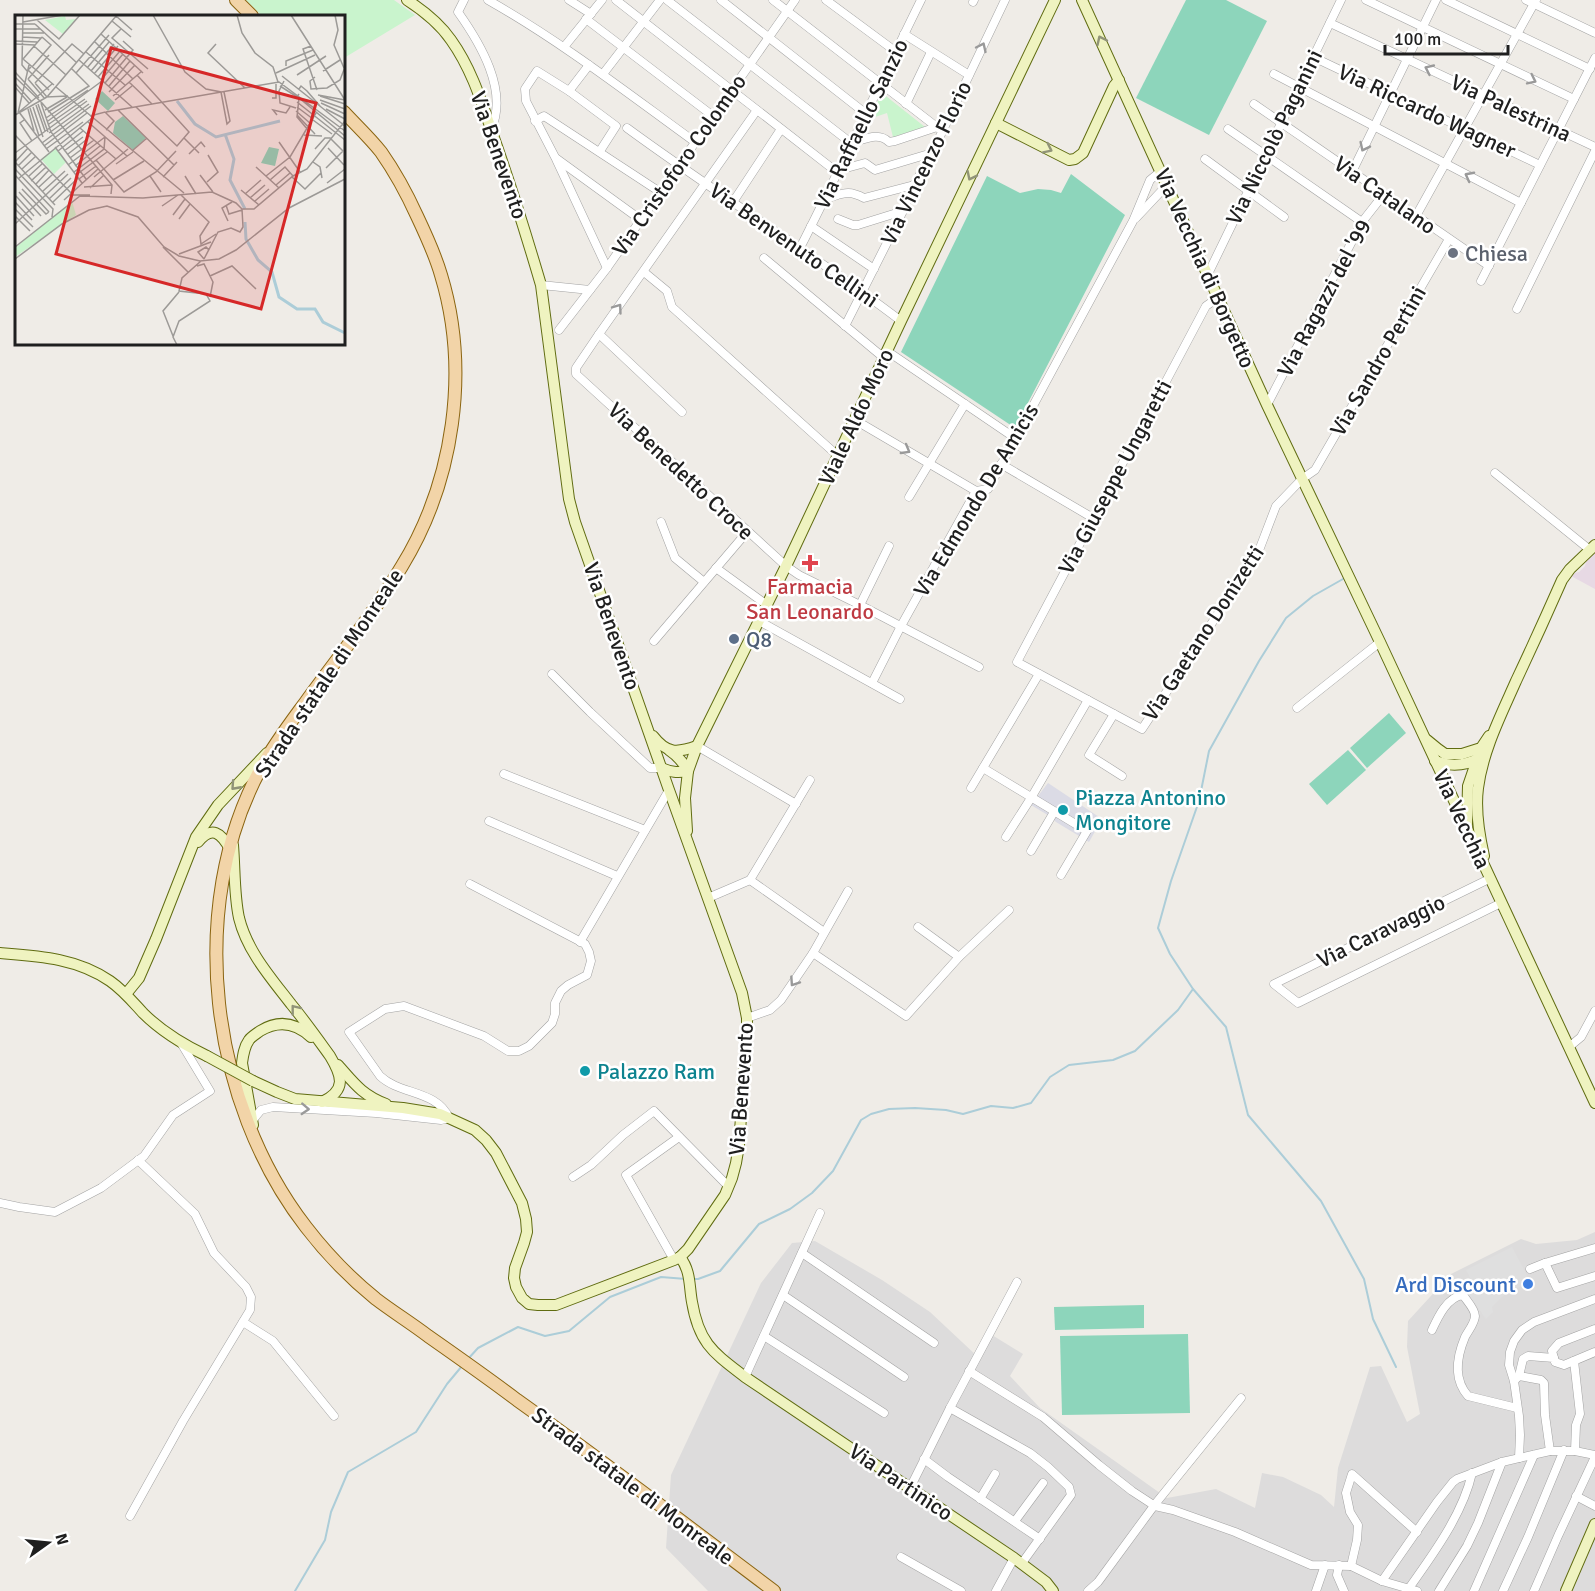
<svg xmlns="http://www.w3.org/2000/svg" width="1595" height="1591" viewBox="0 0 1595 1591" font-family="Signika,sans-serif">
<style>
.residential{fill:#dddcdc}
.industrial{fill:#e7d9e4}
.park{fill:#c9f4cd}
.pitch{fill:#8dd5bb}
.parking{fill:#dfdfdf}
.plaza{fill:#dbdbe5}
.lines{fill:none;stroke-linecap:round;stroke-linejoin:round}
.stream{stroke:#accdd8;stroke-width:2}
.street-casing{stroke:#a3a3a3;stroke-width:9}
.secondary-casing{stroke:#606c11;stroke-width:12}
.primary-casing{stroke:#8a6410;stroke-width:14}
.street{stroke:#fff;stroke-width:8}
.secondary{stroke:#eff3c0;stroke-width:10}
.primary{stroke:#f2d4a8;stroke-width:12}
.secondary-bridge-casing{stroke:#606c11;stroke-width:12;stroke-linecap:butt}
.secondary-bridge{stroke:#eff3c0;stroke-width:10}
.oneway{stroke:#919478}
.oneway2{stroke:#9a9a9a}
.worship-dot{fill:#6b7280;stroke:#fff;stroke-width:2}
.health-dot{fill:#e0444e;stroke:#fff;stroke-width:2}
.service-dot{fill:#5c6f8a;stroke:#fff;stroke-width:2}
.culture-dot{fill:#0f9aa8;stroke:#fff;stroke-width:2}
.shop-dot{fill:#3f7fe0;stroke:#fff;stroke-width:2}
.labels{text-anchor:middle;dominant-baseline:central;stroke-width:5;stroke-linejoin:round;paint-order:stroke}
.street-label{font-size:22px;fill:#1f1f1f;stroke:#fff}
.worship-label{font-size:22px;fill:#5b616d;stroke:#fff;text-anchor:start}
.health-label{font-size:22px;fill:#be3a42;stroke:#fff}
.service-label{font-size:22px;fill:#4e5e75;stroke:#fff;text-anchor:start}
.culture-label{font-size:22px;fill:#0d838f;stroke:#fff;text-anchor:start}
.shop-label{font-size:22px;fill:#366cbe;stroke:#fff;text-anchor:end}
.inset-river{fill:none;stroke:#accdd8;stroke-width:3}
.inset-road{fill:none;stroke:#9c9a97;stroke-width:1.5}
.view{fill:#d62828;fill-opacity:0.15;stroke:#d62828;stroke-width:3}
.inset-edge{fill:none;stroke:#1f1f1f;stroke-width:3}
</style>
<rect width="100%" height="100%" fill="#efece7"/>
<path class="residential" d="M1595,1232V1591H708L666,1548L671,1475L761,1283L792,1243L815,1241L882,1280L930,1312L978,1357L992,1335L1023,1354L1010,1376L1040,1408L1167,1498L1216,1489L1255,1508L1262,1473L1283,1477L1321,1495L1334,1507L1338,1468L1370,1367L1381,1366L1407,1422L1420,1414L1407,1347L1408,1321L1451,1274L1521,1239L1536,1244L1577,1240Z"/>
<path class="industrial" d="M1595,552V589L1571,576L1575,573L1579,572L1585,566L1586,562Z"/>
<g class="park">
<path d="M246,0H394L415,15L344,58V16H262Z"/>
<path d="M882,93L925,127L893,137L887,113L869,119Z"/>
</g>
<g class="pitch">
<path d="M1186,0H1226L1267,21L1209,135L1136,98Z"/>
<path d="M1071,174L1125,215L1015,428L901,352L987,176L1020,193L1038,189L1051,190L1061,193Z"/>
<path d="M1389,713L1406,733L1367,768L1350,748Z"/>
<path d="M1348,750L1366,770L1327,805L1309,784Z"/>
<path d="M1144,1305V1328L1055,1330L1054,1307Z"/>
<path d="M1188,1334L1190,1413L1062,1415L1060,1336Z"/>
</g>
<path class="parking" d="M1512,1247L1530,1281L1503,1296L1492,1307L1493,1312L1486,1319L1464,1288L1473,1283L1466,1270Z"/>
<path class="plaza" d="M1048,783L1102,819L1089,842L1056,822L1051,817L1031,805Z"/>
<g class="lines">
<g class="stream">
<path d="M1343,579L1313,596L1286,618L1259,661L1209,751L1199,801L1171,881L1158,928L1170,954L1193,989L1226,1027L1248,1115L1321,1201L1364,1279L1373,1319L1396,1367"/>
<path d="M691,1279H698L720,1271L759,1224L790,1209L812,1193L833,1171L861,1120L871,1114L889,1109L915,1108L946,1110L963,1114L991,1106L1013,1108L1031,1103L1050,1077L1069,1065L1113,1060L1135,1051L1178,1010L1193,989"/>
<path d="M468,1359L478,1348L518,1327L545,1336L569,1331L610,1297L661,1277L686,1279"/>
<path d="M295,1591L325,1540L331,1512L348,1472L416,1432L447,1384L462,1366"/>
</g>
<g class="street-casing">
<g id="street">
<path d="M464,0L458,12C480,43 509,91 491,129"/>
<path d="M488,0C562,42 626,92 695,142"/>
<path d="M569,0L591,14"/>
<path d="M616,0L838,173"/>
<path d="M667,0L851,143C864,140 878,131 889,142L895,141L937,127"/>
<path d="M721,0L865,113"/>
<path d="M773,0L938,128"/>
<path d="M826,0L895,51"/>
<path d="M1366,0L1574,99"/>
<path d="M1446,0L1590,69"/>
<path d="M1526,0L1595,33"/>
<path d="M973,2L974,0"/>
<path d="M586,19L713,116"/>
<path d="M1330,23L1595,147"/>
<path d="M904,34L969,75"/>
<path d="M564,47L602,0"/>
<path d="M1313,57L1540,165"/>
<path d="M603,74L660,0"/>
<path d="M1274,74L1521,203"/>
<path d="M569,91L589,65"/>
<path d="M906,104L931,52"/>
<path d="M1254,104L1489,266"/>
<path d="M757,110L599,334L576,368V374L786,566L799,575L860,605L979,667"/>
<path d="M535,121L544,116L660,192"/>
<path d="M627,128C717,194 812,253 901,321"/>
<path d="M1228,129L1362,222"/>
<path d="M600,151L616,126L569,91L537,71L525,89L526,101L556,159L607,268"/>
<path d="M557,159L641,220"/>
<path d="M1205,159L1284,217"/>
<path d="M839,170L865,163L875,170L932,153"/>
<path d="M1352,172L1436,0"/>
<path d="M825,199C843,194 847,189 864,198L914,185"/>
<path d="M733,202L781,129"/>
<path d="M1416,216L1536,0"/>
<path d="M1136,218L1167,185"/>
<path d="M838,219L853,225H858L903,211"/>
<path d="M811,226L874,269"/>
<path d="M800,248C842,166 880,83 921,0"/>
<path d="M764,258L884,358"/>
<path d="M644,272L667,291L672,307L838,456"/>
<path d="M1208,274L1341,0"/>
<path d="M1481,281L1595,58"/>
<path d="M541,285L590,290L607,268L795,0"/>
<path d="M1219,297L1206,306L1017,662L1142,729L1258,553L1276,506L1302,479L1315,470L1449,239"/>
<path d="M1517,309L1595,151"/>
<path d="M845,326L903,211L914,185L932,153L1005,0"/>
<path d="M559,330L590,290"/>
<path d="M599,334L682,412"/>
<path d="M887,351L1015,438"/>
<path d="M1267,405L1362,222L1384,194"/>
<path d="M855,420L976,491"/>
<path d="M1001,464L1093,518"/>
<path d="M1495,473L1590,550"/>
<path d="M909,497L965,404"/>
<path d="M661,522L675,558L704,582"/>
<path d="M716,568L767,605"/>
<path d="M860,605L889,546"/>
<path d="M759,621L900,699"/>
<path d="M654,641L747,532"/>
<path d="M552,674L590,712L650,768H661"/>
<path d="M872,683L901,626L976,491L988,489L1133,221L1150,180L1161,171"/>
<path d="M1297,708L1380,642"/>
<path d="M1114,714L1089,755L1122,776"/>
<path d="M697,746L796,804"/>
<path d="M983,768L1087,831L1061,875"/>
<path d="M504,774L645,830"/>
<path d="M971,788L1039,674"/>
<path d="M489,821L617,876"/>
<path d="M1006,837L1031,798L1088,700"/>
<path d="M1031,851L1054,812"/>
<path d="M1489,879L1274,984L1298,1003L1501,903"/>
<path d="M750,880L824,932"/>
<path d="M708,898L750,880L810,780"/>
<path d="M918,927L959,957"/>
<path d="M580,942L669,790"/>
<path d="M813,953L906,1016L959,957L1009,910"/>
<path d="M747,1018L770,1010L781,1000L813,953L848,891"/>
<path d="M1569,1047L1581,1037L1595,1011"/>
<path d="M252,1121L261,1110L273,1107L376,1113L441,1120L449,1118C437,1090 400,1095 380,1076L349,1032L385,1009L404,1006L484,1036L508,1051H519L529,1046L552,1023L555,1014V1003L561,991L568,985L587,975L591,961L589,952L585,944L470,884"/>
<path d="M573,1177L591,1165L623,1135L654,1111L728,1186"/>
<path d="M0,1203L19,1207L55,1212L101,1188L144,1156L173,1115L210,1091L181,1043"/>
<path d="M802,1253L934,1343"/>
<path d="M674,1260L626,1175L679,1137"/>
<path d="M1545,1263L1557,1288L1595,1276"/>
<path d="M1530,1269L1545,1263L1595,1248"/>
<path d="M783,1295L904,1377"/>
<path d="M243,1322L273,1341L334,1416"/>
<path d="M1432,1330C1438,1317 1447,1297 1463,1295C1467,1301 1475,1309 1475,1316C1475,1323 1468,1331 1465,1337C1457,1356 1453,1379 1468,1396L1517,1408"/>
<path d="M764,1336L884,1413"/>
<path d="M1554,1358L1552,1351L1559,1343L1595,1329"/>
<path d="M1574,1361L1580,1414L1576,1425L1575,1451"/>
<path d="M969,1371L1043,1417L1099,1465L1132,1491L1155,1506L1173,1510L1235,1532L1311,1565L1351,1566L1382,1581L1417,1591"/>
<path d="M1519,1376L1541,1380L1544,1383L1545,1415L1550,1451"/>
<path d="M745,1377L820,1213"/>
<path d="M1514,1381L1519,1376L1523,1359L1528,1356L1554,1358L1555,1362L1564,1365L1595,1352"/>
<path d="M950,1408L1030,1453L1048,1467L1069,1487L1071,1495L1022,1563"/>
<path d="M1519,1458L1520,1435L1519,1416L1514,1381L1509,1365L1510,1352L1514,1341L1522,1330L1534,1322L1595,1299"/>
<path d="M924,1459L948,1477L1040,1539"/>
<path d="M910,1488L950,1408L1017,1282"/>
<path d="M1576,1496L1595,1506"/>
<path d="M980,1499L995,1474"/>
<path d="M130,1516L183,1421L250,1310L251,1297L246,1287L214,1253L195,1214L138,1160"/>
<path d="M1015,1521L1043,1483"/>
<path d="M901,1557L961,1591"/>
<path d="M1339,1565L1337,1575L1344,1591"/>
<path d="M1351,1566L1357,1540L1358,1525L1350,1512L1346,1493L1352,1474L1417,1532"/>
<path d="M1382,1581L1437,1502L1453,1482L1457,1479L1502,1462L1550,1451H1575L1595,1455"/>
<path d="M996,1591L1014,1558"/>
<path d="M1088,1591L1098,1582L1156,1503L1241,1398"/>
<path d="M1316,1591L1325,1565"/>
<path d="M1407,1591C1432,1556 1463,1514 1472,1473"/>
<path d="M1439,1591L1467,1546L1478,1523L1502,1462"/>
<path d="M1474,1591L1534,1455"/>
<path d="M1503,1591L1528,1537L1564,1450"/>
<path d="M1534,1591L1558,1536L1595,1457"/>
</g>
</g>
<g class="secondary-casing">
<g id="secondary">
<path d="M1082,0L1267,405L1380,642L1595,1103"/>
<path d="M996,123L1069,160L1075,159L1083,153L1114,86L1119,80"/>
<path d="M653,736C667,754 677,753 697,746"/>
<path d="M1427,740L1438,749L1445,754H1462L1481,748L1489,736"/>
<path d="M1435,761C1451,767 1465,766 1480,758"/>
<path d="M661,768C671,772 677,773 688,771C683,762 678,756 669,750"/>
<path d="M1467,824L1468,786L1481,748"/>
<path d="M687,831L685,798L688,771L697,746L786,566L901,321L1055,0"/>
<path d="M198,842C212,825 221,833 230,849"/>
<path d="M233,845C235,869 234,895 239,918C247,951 271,978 291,1004C305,1021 317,1038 330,1056C342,1076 347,1090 322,1102"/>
<path d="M1484,856C1479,834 1475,811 1478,788C1483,750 1501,715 1516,681C1532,647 1547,614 1562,580L1570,569L1595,545"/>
<path d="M0,953C38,956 77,958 110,981C123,990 132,1001 143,1013C161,1031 184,1045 207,1056"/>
<path d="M126,994L139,978L156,939L196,837L218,805L267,753"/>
<path d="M338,1065C354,1083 362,1095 386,1104"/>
<path d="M253,1081L277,1092L295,1099L403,1108L440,1114L475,1130L486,1140L496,1153L522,1203L526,1219L527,1232L524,1243L515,1268L514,1278L516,1287L522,1298L529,1304L538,1305H556L674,1260L680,1257L688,1249L725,1195L732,1178L736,1163L739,1145L747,1034V1018L742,993L669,790L575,522L569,499L541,285C526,234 510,183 492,132C481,100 471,68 451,40C440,24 424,11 407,0"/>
<path d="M253,1125L242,1063C243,1055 244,1047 249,1040C251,1037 256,1034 260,1031C278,1020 295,1022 311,1037"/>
<path d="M680,1257C691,1271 689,1286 692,1302C699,1344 714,1353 745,1377L1014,1558L1046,1582L1053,1591"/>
<path d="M1566,1591L1595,1524"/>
</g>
</g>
<g class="primary-casing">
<g id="primary">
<path d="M236,0L252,16"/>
<path d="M344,112C356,125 370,138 381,152C395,172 407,194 417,216C426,235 435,254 441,275C470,370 454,481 402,566C374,613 339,656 307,700C291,722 274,744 261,768C185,907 210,1103 306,1227C326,1253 350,1278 376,1299C393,1312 411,1323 428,1336C458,1357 488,1378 517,1400C604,1462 689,1527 774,1591"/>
</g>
</g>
<use href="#street" class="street"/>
<use href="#secondary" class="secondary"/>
<use href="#primary" class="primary"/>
<g class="secondary-bridge-casing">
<path id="secondary-bridge" d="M207,1056L253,1081"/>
</g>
<use href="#secondary-bridge" class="secondary-bridge"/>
</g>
<defs><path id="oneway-chevron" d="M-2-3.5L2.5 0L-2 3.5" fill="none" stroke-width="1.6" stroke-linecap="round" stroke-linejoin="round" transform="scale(1.5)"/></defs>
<g class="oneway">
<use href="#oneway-chevron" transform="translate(1101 40) rotate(-115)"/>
<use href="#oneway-chevron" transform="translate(1048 149) rotate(26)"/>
<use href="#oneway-chevron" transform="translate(971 176) rotate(116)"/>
<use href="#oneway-chevron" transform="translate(235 786) rotate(132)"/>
<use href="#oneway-chevron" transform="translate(295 1009) rotate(-128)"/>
</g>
<g class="oneway2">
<use href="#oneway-chevron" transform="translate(982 47) rotate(-65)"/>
<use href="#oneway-chevron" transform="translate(1429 69) rotate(-155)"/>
<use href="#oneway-chevron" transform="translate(1532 80) rotate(26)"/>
<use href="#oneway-chevron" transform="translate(1364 147) rotate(116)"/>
<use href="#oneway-chevron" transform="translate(1469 176) rotate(-152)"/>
<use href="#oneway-chevron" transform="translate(618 308) rotate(-54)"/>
<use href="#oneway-chevron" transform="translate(906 450) rotate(30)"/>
<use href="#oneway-chevron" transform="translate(794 982) rotate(124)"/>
<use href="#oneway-chevron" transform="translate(305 1109) rotate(3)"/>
</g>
<circle class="worship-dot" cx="1453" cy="253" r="6"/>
<path class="health-dot" d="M807 554h6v6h6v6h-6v6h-6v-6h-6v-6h6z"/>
<circle class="service-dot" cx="734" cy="639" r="6"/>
<g class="culture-dot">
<circle cx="1063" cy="810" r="6"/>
<circle cx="585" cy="1071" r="6"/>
</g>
<circle class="shop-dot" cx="1528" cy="1284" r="6"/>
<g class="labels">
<g class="street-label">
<text transform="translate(1511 108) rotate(25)">Via Palestrina</text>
<text transform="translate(1427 111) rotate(25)">Via Riccardo Wagner</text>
<text transform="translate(861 124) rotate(-64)">Via Raffaello Sanzio</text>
<text transform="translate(1274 137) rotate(-64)">Via Niccolò Paganini</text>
<text transform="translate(499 155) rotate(71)">Via Benevento</text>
<text transform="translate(926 163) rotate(-64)">Via Vincenzo Florio</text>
<text transform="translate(679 165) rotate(-55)">Via Cristoforo Colombo</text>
<text transform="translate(1385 195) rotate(35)">Via Catalano</text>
<text transform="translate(794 245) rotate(35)">Via Benvenuto Cellini</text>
<text transform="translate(1205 268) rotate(66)">Via Vecchia di Borgetto</text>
<text transform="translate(1324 298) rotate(-62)">Via Ragazzi del '99</text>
<text transform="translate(1378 361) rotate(-60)">Via Sandro Pertini</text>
<text transform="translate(856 417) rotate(-65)">Viale Aldo Moro</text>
<text transform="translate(681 471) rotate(43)">Via Benedetto Croce</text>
<text transform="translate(1115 477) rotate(-62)">Via Giuseppe Ungaretti</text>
<text transform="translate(976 500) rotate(-59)">Via Edmondo De Amicis</text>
<text transform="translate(612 626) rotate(71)">Via Benevento</text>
<text transform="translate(1203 633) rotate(-57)">Via Gaetano Donizetti</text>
<text transform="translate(329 673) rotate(-56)">Strada statale di Monreale</text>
<text transform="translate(1462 819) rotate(65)">Via Vecchia</text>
<text transform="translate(1381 931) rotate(-26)">Via Caravaggio</text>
<text transform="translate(741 1089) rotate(-86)">Via Benevento</text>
<text transform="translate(901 1482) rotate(34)">Via Partinico</text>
<text transform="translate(633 1486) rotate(37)">Strada statale di Monreale</text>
</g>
<g class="worship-label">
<text x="1465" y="253">Chiesa</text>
</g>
<g class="health-label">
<text x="810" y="586">Farmacia<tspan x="810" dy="25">San Leonardo</tspan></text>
</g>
<g class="service-label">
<text x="746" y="639">Q8</text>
</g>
<g class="culture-label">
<text x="1075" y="797">Piazza Antonino<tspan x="1075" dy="25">Mongitore</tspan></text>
<text x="597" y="1071">Palazzo Ram</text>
</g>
<g class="shop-label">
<text x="1516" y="1284">Ard Discount</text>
</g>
</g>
<g transform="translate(15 15)">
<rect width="330" height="330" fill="#efece7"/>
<path d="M50,1L51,5L61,4L48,19L30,5ZM40,133L51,147L39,159L26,144ZM57,186L61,200L0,242V233Z" fill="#c9f4cd"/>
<path d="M87,76L100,88L93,96L80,84ZM108,101L131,123L118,135L98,118L100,107ZM254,132L264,134L260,151L246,148Z" fill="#8dd5bb"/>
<path class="inset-river" d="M162,86L180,109L201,122L265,106M210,119L219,144L215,165L230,194M230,207L231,224L243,245L257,257L264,282L282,294H300L308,307L330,318"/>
<path class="inset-road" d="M8,0L7,50L12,56L16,52M138,0L170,57L191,74L206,77L212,109L215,106L209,77M222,0L227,18L240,38L258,52L263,67M276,0L330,85M320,0L323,15L319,30L329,53M101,1L117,15M22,5L44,24L65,0M97,6L116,22M8,7L48,0M0,9H20M20,9L62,48M0,14H25M106,14L97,23L133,54M7,18H29M86,19L128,58M7,22L26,23M0,26L22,27M80,27L118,64M0,29L20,30M201,29L193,38L230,73M19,31L51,60M296,31L288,34L302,75M71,37L110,70M8,44L39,70M8,44L27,22M64,45L117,92M271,51V46L298,35M17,52L36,30L27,22M72,53L94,27M13,55L34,75M76,56L99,29M308,56L325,45M0,57L24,83M61,58L94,20M261,58L300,40M79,59L103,31M282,60L311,41M267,61L330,111M0,62L27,88M83,62L105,36M300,62L295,66L296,74L312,73L325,65L330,52M13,64L34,40M13,64L30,84M86,65L108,39M269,66L264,76L265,88L281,93M114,67L137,89M0,68L17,87M20,68L57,29L69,39M90,68L118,35L108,26M94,71L115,46M265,71L282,82L284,79M0,72L14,88M41,72L169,178M284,74L286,71L292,76L305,91M94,77L120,50M303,80L330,85M53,81L32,82L102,0M98,81L127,56M305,81L330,89M257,83H261V67M100,85L117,71M305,85L330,94M282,87L330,125M26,88L36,117L71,164M27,88L97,170L96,179M306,88L330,99M23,89L33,117M21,90L30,116M18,92L28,122M121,92L162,131L174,117L122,60M282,92L298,104M15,93L24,121M13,94L19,116M311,94L330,104M30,95L52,82M103,95L159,150M281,96L296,109M33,97L74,71L57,54M91,97L264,67L330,116M3,98L14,50M0,100L32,82L20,68M262,100L258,95L271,98L275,92M282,100L300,119M75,101L90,97L99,106L91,115M31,103L73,75M9,105L5,108L17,126M298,105L317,119M33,106L87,66M73,107L112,141M34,109L70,84M65,113L101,144M293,115L282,102L284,83L330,121M34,118L74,89M0,120L58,180H75M289,120L307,121M169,123L184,138M264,127L285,157M27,128L76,91M29,131L72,98M40,132L67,168M313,133L329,150M31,134L68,107M300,134L310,123H315L328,136M43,136L68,116M49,136L68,122M117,136L132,123M34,137L4,97L37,69M0,138L72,86M53,139L71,125M174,139L186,127L190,132M55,143L79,125M81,145L109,177L141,157L161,136M0,147L40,190M0,147L13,133M298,147L305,152L307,163M101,149L118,137M53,150L90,122M3,151L17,137M60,151L85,131M241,152L264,173M311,153L328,136M0,154L38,194L37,202M7,154L21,141M59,157L89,134L90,122M0,160L34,197M61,160L92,137M185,160L198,177M14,161L28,148M135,161L146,177M170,161L181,179M251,161L275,142L301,98M79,162L113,134M148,162L162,147M277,162L290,174L306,158M3,164L77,103M64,164L81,151M98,165L129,146M255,165L270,152L278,161M16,166L31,152M192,167L203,157L193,140M312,168L330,154M21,169L34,155M261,170L275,158M24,172L38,159M69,172L97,170M75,173L89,160M7,174L31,199L34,197M226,175L244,190M28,176L50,156M4,177L26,201M230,179L246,165M166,180L194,207L185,221L186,229L201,219M1,181L19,201M235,183L250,170M34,184L56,163M49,185L83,154M240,186L254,174M0,187L17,205M38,187L63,163M211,190L214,199L227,195M147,191L163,180M0,194L18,212M227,194H239L278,161L292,154L330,106M158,200L170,184M0,201L15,216M164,204L175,189M213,206L207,193L217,187M0,209L53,159M0,232L65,181L128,183L197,177L221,188L227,194L228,212L225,217L216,213L203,217L189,244M148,232L173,257M164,239L196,227M0,244L47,209L74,195L92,191L123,202L149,232L164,241L185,246L204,244L221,235L274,193L330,164M189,244L183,237L191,232L194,235M182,251L189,249L198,267L195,282M195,261L217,251L241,274M158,321L148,296L164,277M162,330L158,322L164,306L195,286L191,279L164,276L167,263L186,246"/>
<path class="view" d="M96,33L301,88L246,294L41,239Z"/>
<rect width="330" height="330" class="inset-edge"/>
</g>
<g transform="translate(48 1543) rotate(75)" stroke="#ffffff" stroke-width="4.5" paint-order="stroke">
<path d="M0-4.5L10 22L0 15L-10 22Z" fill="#1f1f1f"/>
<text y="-9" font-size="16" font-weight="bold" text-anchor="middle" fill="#1f1f1f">N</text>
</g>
<path d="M1385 45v9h123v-9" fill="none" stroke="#1f1f1f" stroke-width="3"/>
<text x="1394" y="45" font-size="18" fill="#1f1f1f" stroke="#ffffff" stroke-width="4.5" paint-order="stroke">100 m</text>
</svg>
